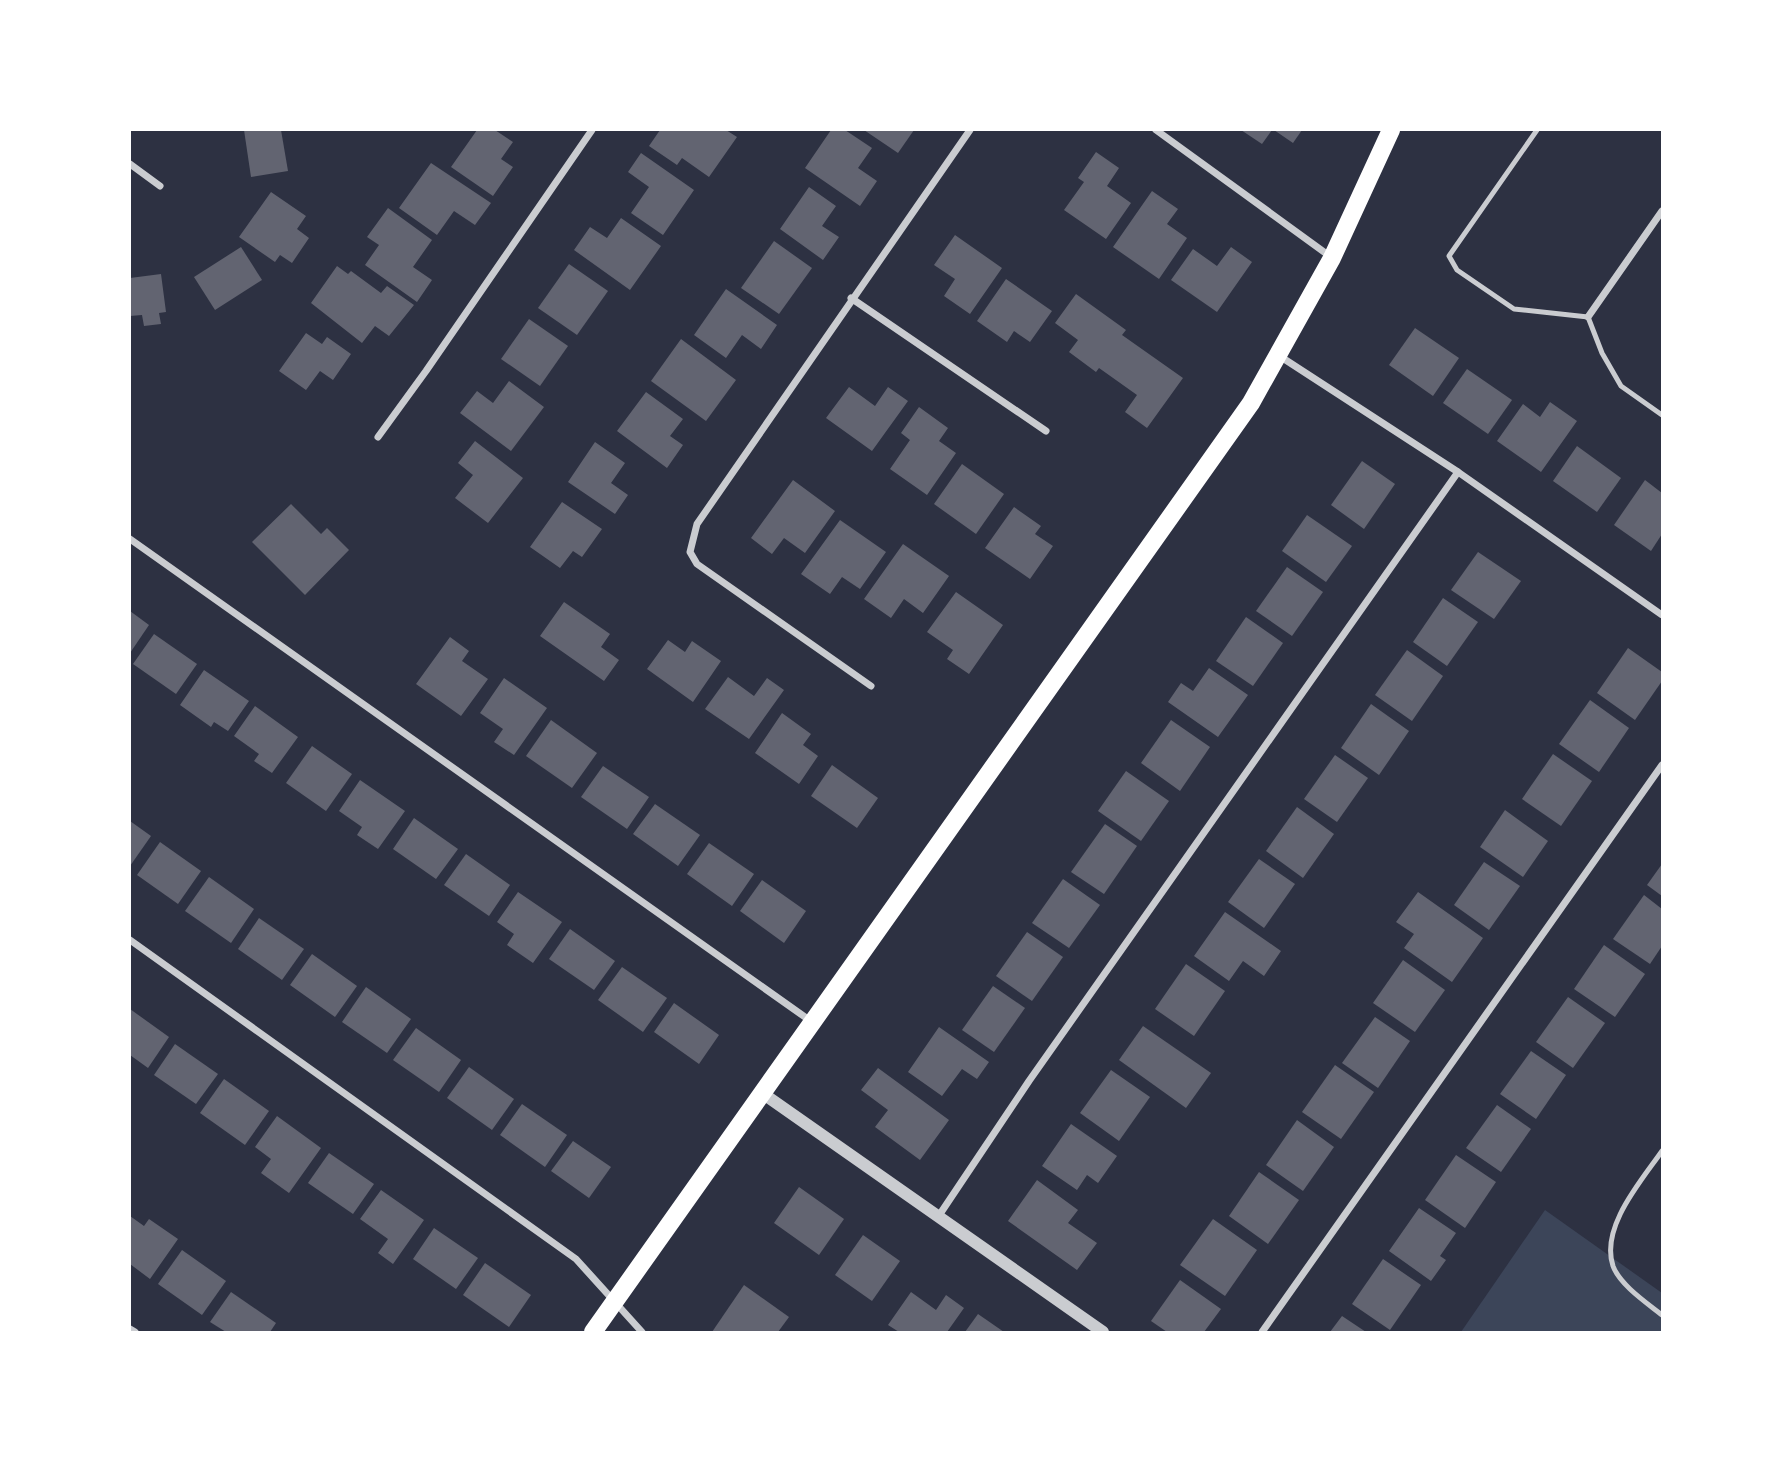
<svg xmlns="http://www.w3.org/2000/svg" width="1792" height="1462" viewBox="0 0 1792 1462" font-family="Overpass,sans-serif">
<style>
.green{fill:#3c4559}
.building{fill:#626471}
.lines{fill:none;stroke-linecap:round;stroke-linejoin:round}
.service{stroke:#caccd0;stroke-width:5}
.minor{stroke:#caccd0;stroke-width:7}
.tertiary{stroke:#caccd0;stroke-width:12}
.primary{stroke:#fff;stroke-width:18}
</style>
<rect width="100%" height="100%" fill="#2d3142"/>
<path class="green" d="M1545,1210L1662,1293V1332H1461Z"/>
<g class="building">
<path d="M244,130H281L288,171L251,177Z"/>
<path d="M477,130H495L513,142L501,159L513,167L493,196L451,167Z"/>
<path d="M660,130H726L737,137L709,177L682,158L677,165L649,146Z"/>
<path d="M831,130H845L872,148L858,168L877,181L860,206L805,168Z"/>
<path d="M864,130H914L898,153Z"/>
<path d="M1241,130H1272L1262,144Z"/>
<path d="M1274,130H1302L1293,143Z"/>
<path d="M1096,152L1119,168L1107,186L1131,203L1106,239L1064,210L1084,182L1078,178Z"/>
<path d="M641,153L694,190L663,235L631,213L649,187L628,172Z"/>
<path d="M431,163L491,203L475,225L454,211L437,235L399,208Z"/>
<path d="M809,187L836,206L822,226L839,237L823,260L780,229Z"/>
<path d="M1152,191L1178,209L1167,224L1187,238L1159,279L1113,247Z"/>
<path d="M271,192L306,216L297,229L309,238L292,263L280,255L275,262L239,237Z"/>
<path d="M388,208L432,240L413,267L432,280L417,302L365,265L379,245L367,237Z"/>
<path d="M621,218L661,246L630,290L574,250L590,227L607,238Z"/>
<path d="M955,235L1002,268L970,314L944,296L955,279L934,265Z"/>
<path d="M774,241L812,268L779,314L741,288Z"/>
<path d="M241,247L262,280L215,310L194,277Z"/>
<path d="M1231,247L1252,262L1217,312L1171,280L1193,249L1217,266Z"/>
<path d="M569,264L608,291L577,335L538,308Z"/>
<path d="M337,266L348,274L351,271L381,293L387,286L414,305L389,336L375,326L362,343L311,303Z"/>
<path d="M161,274L166,312L159,313L161,324L144,326L142,315L130,316V278Z"/>
<path d="M1006,279L1052,311L1030,342L1014,331L1007,342L977,321Z"/>
<path d="M726,289L777,325L761,349L742,335L726,358L694,335Z"/>
<path d="M1076,294L1126,330L1122,335L1183,378L1147,428L1125,412L1137,395L1099,368L1096,372L1069,352L1078,340L1055,323Z"/>
<path d="M529,319L568,346L540,386L501,359Z"/>
<path d="M1415,328L1459,358L1433,396L1389,365Z"/>
<path d="M306,333L322,344L327,337L351,354L333,380L320,371L306,390L279,371Z"/>
<path d="M681,339L736,380L706,421L651,381Z"/>
<path d="M1467,369L1512,400L1488,434L1443,403Z"/>
<path d="M509,381L544,407L511,451L460,413L477,391L493,403Z"/>
<path d="M849,387L875,406L888,387L908,401L872,451L826,418Z"/>
<path d="M646,392L683,419L670,436L683,445L667,468L617,431Z"/>
<path d="M1550,402L1577,421L1541,472L1497,441L1523,404L1540,417Z"/>
<path d="M919,407L948,428L939,441L956,453L927,495L890,469L910,440L901,433Z"/>
<path d="M475,441L523,478L488,523L455,498L473,475L458,463Z"/>
<path d="M595,442L625,463L611,483L628,495L615,514L568,482Z"/>
<path d="M1577,446L1621,478L1597,512L1553,481Z"/>
<path d="M1362,461L1395,484L1364,529L1331,505Z"/>
<path d="M962,464L1004,494L976,534L934,504Z"/>
<path d="M793,480L835,511L805,553L784,538L772,554L751,538Z"/>
<path d="M1645,480L1662,493V534L1651,551L1614,525Z"/>
<path d="M562,502L602,529L582,557L573,551L560,568L530,547Z"/>
<path d="M291,504L321,534L327,528L349,550L305,595L252,542Z"/>
<path d="M1014,507L1041,526L1035,534L1053,546L1030,579L985,548Z"/>
<path d="M1307,515L1352,546L1326,582L1282,551Z"/>
<path d="M840,520L886,552L860,589L842,577L830,594L801,574Z"/>
<path d="M903,544L949,576L923,613L904,599L891,618L864,599Z"/>
<path d="M1478,552L1521,581L1494,619L1451,590Z"/>
<path d="M1287,567L1323,592L1292,636L1256,611Z"/>
<path d="M956,592L1003,625L969,674L947,659L953,650L927,632Z"/>
<path d="M1443,598L1478,622L1447,666L1413,642Z"/>
<path d="M564,602L610,634L601,647L619,660L604,681L540,636Z"/>
<path d="M130,611L149,625L130,653Z"/>
<path d="M1246,617L1283,643L1253,686L1216,661Z"/>
<path d="M154,634L197,664L176,694L133,664Z"/>
<path d="M450,637L469,651L462,661L488,679L461,716L416,684Z"/>
<path d="M668,640L685,652L692,641L721,661L693,702L647,669Z"/>
<path d="M1628,648L1662,672V681L1635,720L1597,693Z"/>
<path d="M1407,650L1443,676L1412,721L1375,695Z"/>
<path d="M1209,668L1248,695L1218,737L1168,702L1181,683L1193,691Z"/>
<path d="M204,670L249,701L228,731L214,722L211,727L180,705Z"/>
<path d="M728,677L754,696L767,678L784,690L749,739L705,709Z"/>
<path d="M504,678L547,708L514,755L494,742L503,729L480,713Z"/>
<path d="M1590,700L1629,728L1599,772L1559,744Z"/>
<path d="M1371,704L1409,731L1379,775L1341,748Z"/>
<path d="M255,706L298,737L272,773L254,761L259,754L234,736Z"/>
<path d="M782,713L811,734L803,745L818,756L799,784L755,753Z"/>
<path d="M551,720L597,753L572,788L526,756Z"/>
<path d="M1171,720L1210,747L1180,791L1141,763Z"/>
<path d="M312,746L352,774L326,811L286,783Z"/>
<path d="M1553,754L1592,781L1561,826L1522,799Z"/>
<path d="M1335,755L1368,778L1337,822L1304,799Z"/>
<path d="M832,765L878,798L857,828L811,796Z"/>
<path d="M603,766L649,797L627,829L581,797Z"/>
<path d="M1126,771L1169,801L1141,841L1098,811Z"/>
<path d="M360,780L405,811L378,849L357,835L362,827L339,811Z"/>
<path d="M655,804L700,835L678,866L633,834Z"/>
<path d="M1297,807L1334,834L1303,878L1266,851Z"/>
<path d="M1505,810L1548,841L1523,877L1480,847Z"/>
<path d="M414,818L458,849L436,879L393,849Z"/>
<path d="M130,821L151,836L130,866Z"/>
<path d="M1105,824L1137,846L1104,894L1071,872Z"/>
<path d="M160,842L201,871L178,904L137,875Z"/>
<path d="M709,843L754,874L732,906L687,874Z"/>
<path d="M466,854L510,885L489,916L444,885Z"/>
<path d="M1259,859L1295,884L1264,928L1228,902Z"/>
<path d="M1484,862L1520,886L1489,930L1454,905Z"/>
<path d="M1662,864V896L1647,885Z"/>
<path d="M209,877L254,909L231,943L185,911Z"/>
<path d="M1063,879L1100,905L1069,948L1032,923Z"/>
<path d="M762,880L806,911L784,943L740,911Z"/>
<path d="M518,892L562,922L533,963L507,945L514,934L497,922Z"/>
<path d="M1418,892L1483,938L1452,982L1404,948L1414,934L1396,922Z"/>
<path d="M1644,895L1662,909V946L1650,964L1613,939Z"/>
<path d="M1225,912L1281,951L1264,976L1243,961L1229,981L1194,956Z"/>
<path d="M259,918L304,949L282,980L238,949Z"/>
<path d="M570,929L615,961L594,990L549,959Z"/>
<path d="M1027,932L1063,957L1032,1001L996,976Z"/>
<path d="M1604,945L1645,974L1615,1017L1574,989Z"/>
<path d="M312,954L357,986L335,1017L290,985Z"/>
<path d="M1403,960L1445,990L1415,1032L1373,1003Z"/>
<path d="M1186,964L1225,991L1194,1036L1155,1009Z"/>
<path d="M622,967L667,998L643,1032L598,1000Z"/>
<path d="M993,986L1025,1008L994,1052L962,1030Z"/>
<path d="M366,987L411,1019L387,1053L342,1022Z"/>
<path d="M1568,997L1605,1023L1573,1068L1536,1042Z"/>
<path d="M674,1003L719,1035L699,1064L654,1032Z"/>
<path d="M130,1009L169,1037L148,1068L130,1055Z"/>
<path d="M1375,1017L1410,1041L1378,1088L1342,1063Z"/>
<path d="M1143,1026L1211,1073L1186,1108L1119,1060Z"/>
<path d="M939,1027L989,1062L977,1079L962,1069L942,1096L908,1072Z"/>
<path d="M416,1028L461,1060L439,1092L393,1060Z"/>
<path d="M175,1044L218,1074L196,1104L154,1075Z"/>
<path d="M1531,1051L1566,1075L1536,1119L1500,1094Z"/>
<path d="M1335,1065L1374,1092L1341,1139L1302,1112Z"/>
<path d="M469,1067L514,1099L492,1130L447,1098Z"/>
<path d="M878,1068L949,1120L920,1160L875,1127L888,1110L861,1090Z"/>
<path d="M1111,1070L1150,1097L1119,1141L1080,1113Z"/>
<path d="M224,1079L269,1111L245,1145L200,1113Z"/>
<path d="M522,1104L567,1135L545,1167L500,1135Z"/>
<path d="M1497,1105L1531,1129L1501,1172L1466,1148Z"/>
<path d="M277,1116L321,1148L289,1193L261,1173L271,1159L255,1147Z"/>
<path d="M1297,1120L1334,1147L1303,1191L1266,1165Z"/>
<path d="M1071,1124L1117,1156L1098,1183L1087,1175L1077,1190L1042,1166Z"/>
<path d="M573,1141L611,1167L589,1198L551,1171Z"/>
<path d="M329,1153L374,1184L353,1214L308,1183Z"/>
<path d="M1456,1155L1496,1182L1465,1228L1425,1200Z"/>
<path d="M1259,1172L1299,1200L1268,1244L1229,1216Z"/>
<path d="M1037,1180L1078,1210L1068,1223L1097,1243L1077,1270L1008,1221Z"/>
<path d="M799,1187L844,1219L819,1255L774,1223Z"/>
<path d="M381,1190L424,1220L393,1264L378,1253L388,1239L360,1219Z"/>
<path d="M1419,1208L1456,1233L1440,1256L1446,1260L1431,1281L1389,1251Z"/>
<path d="M130,1216L144,1226L149,1219L178,1239L150,1279L130,1264Z"/>
<path d="M1213,1219L1257,1250L1225,1296L1180,1265Z"/>
<path d="M434,1228L478,1258L456,1289L413,1259Z"/>
<path d="M863,1235L900,1261L872,1301L835,1275Z"/>
<path d="M182,1250L226,1281L202,1315L158,1284Z"/>
<path d="M1383,1259L1421,1285L1390,1330L1352,1304Z"/>
<path d="M485,1263L531,1295L509,1327L463,1295Z"/>
<path d="M1180,1280L1221,1309L1204,1332H1167L1151,1321Z"/>
<path d="M744,1285L789,1317L778,1332H712Z"/>
<path d="M231,1292L276,1323L270,1332H226L210,1322Z"/>
<path d="M911,1292L936,1310L946,1295L964,1308L947,1332H899L888,1325Z"/>
<path d="M978,1314L1004,1332H965Z"/>
<path d="M1342,1316L1366,1332H1330Z"/>
</g>
<g class="lines">
<g class="service">
<path d="M1537,130L1449,256L1457,270L1514,309L1588,317L1602,353L1621,386L1662,415"/>
<path d="M1662,1151C1642,1180 1600,1227 1613,1266C1620,1285 1647,1303 1662,1315"/>
</g>
<g class="minor">
<path d="M1156,130L1331,257"/>
<path d="M130,164L160,186"/>
<path d="M851,298L1046,431"/>
<path d="M1588,317L1662,211"/>
<path d="M1278,355L1458,472L1662,615"/>
<path d="M378,437L426,371L592,130"/>
<path d="M130,539L812,1022"/>
<path d="M871,686L697,564L690,552L697,524L970,130"/>
<path d="M130,940L576,1259L642,1332"/>
<path d="M938,1217L1029,1081L1458,472"/>
<path d="M130,1329L135,1332"/>
<path d="M1262,1332L1662,765"/>
</g>
<path class="tertiary" d="M762,1093L1103,1332"/>
<path class="primary" d="M593,1332L1251,403L1332,258L1391,130"/>
</g>
<rect width="1792" height="1462" fill="none" stroke="#ffffff" stroke-width="262"/>
</svg>
